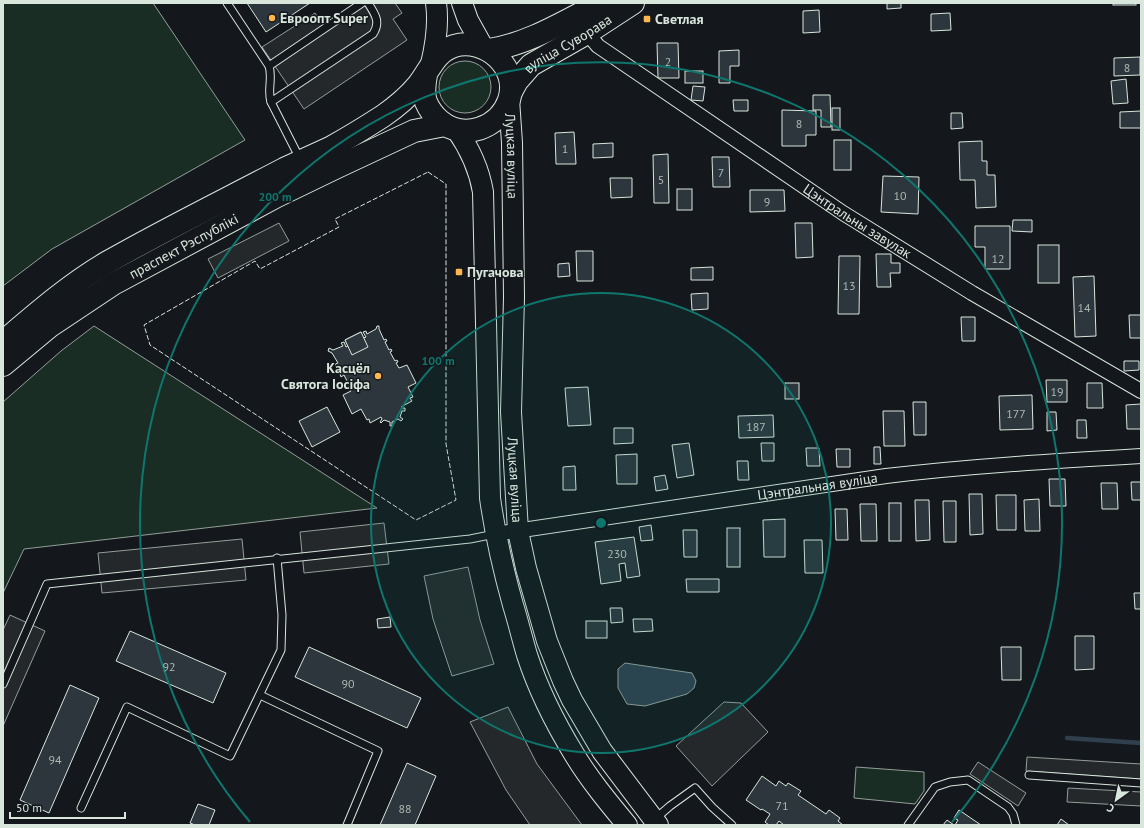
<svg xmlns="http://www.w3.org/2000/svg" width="1144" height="828" viewBox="0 0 1144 828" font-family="'PT Sans',sans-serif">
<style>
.green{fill:#1a2d24;stroke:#939e99}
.parking{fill:#24282b;stroke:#939e99}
.water{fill:#2f3f4d;stroke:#939e99}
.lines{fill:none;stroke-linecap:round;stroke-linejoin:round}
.stream{stroke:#2f3f4d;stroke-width:4.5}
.building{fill:#2c363c;stroke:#d8e6dc}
.lane-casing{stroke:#d8e6dc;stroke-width:9}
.street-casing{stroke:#d8e6dc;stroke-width:16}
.secondary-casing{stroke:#d8e6dc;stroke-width:22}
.primary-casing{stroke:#d8e6dc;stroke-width:24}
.lane{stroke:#14181c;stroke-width:7}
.street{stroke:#14181c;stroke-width:14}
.secondary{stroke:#14181c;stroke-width:20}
.primary{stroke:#14181c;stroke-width:22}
.fence{stroke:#d8e6dc;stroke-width:1;stroke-dasharray:5 2;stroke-linecap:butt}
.ring{fill:none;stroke:#0f766e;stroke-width:2}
.poi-dot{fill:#ffb74d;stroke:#14181c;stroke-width:1.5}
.labels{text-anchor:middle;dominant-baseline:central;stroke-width:3;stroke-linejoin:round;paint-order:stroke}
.number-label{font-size:12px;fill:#adbab4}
.poi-label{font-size:14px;font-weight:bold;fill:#d8e6dc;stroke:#14181c;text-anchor:start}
.street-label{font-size:14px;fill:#d8e6dc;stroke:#14181c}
.centre{fill:#0f766e;stroke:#14181c;stroke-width:2}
.ring-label{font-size:12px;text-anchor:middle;font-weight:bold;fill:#0f766e;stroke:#14181c;stroke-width:3;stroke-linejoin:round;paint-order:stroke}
</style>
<rect width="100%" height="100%" fill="#14181c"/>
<g class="green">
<path d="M3,3H153L245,140L52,249L3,286Z"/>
<circle cx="465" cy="87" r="26"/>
<path d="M94,326L377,508L24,549L3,593V402L61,351Z"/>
<path d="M856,767L924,772V791L915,804L854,798Z"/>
</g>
<g class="parking">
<path d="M362,3H395L402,13L393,19L407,40L304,109L262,47L315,13L325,28Z"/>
<path d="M279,223L289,241L218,278L208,259Z"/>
<path d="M384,523L389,564L304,573L300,532Z"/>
<path d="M242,539L246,580L102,593L98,553Z"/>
<path d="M468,567L480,620L494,664L452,676L433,619L424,576Z"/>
<path d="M10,615L45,631L3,726V630Z"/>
<path d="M724,702L741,703L768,732L712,786L676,746Z"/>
<path d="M508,707L537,764L582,825H530L506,790L470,722Z"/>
<path d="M1027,757L1141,764V779L1026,771Z"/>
<path d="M978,762L1026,793L1018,806L970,774Z"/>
<path d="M1068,788L1141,792V806L1067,802Z"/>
</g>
<path class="water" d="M625,663L692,673L696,681L694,688L687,694L645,706L627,704L618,688V669Z"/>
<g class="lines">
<path class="stream" d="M1067,738L1141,743"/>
</g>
<g class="building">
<path d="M247,3H310L266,32Z"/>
<path d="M887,3H901V8L887,9Z"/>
<rect x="1113" y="3" width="23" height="2"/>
<path d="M819,10L820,32L803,33V11Z"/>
<path d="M950,13L951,30L931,31V14Z"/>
<path d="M657,43H678L679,78H658Z"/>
<path d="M739,50V66H730V83H719V51Z"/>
<path d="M1140,57V75L1114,76V58Z"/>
<rect x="685" y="71" width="18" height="12"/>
<path d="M1126,79L1128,103L1113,104L1111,81Z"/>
<path d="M693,86L705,87L703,101L691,100Z"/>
<path d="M813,95H830L831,127H821V110H813Z"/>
<path d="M733,100H748V111H734Z"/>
<rect x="832" y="108" width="8" height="22"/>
<path d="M782,110L816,111V135H806V146H782Z"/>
<path d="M1141,111V128H1120V112Z"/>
<path d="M951,113H962L963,128L951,129Z"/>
<path d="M574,132L576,164H556L555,133Z"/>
<rect x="834" y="140" width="17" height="30"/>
<path d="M982,141V161H987V175H995L996,207L976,208L975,180H960L959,142Z"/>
<path d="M613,143V157L593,158V144Z"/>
<path d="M668,154L669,203H654L653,155Z"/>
<path d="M712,157H729L730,187H713Z"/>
<path d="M883,176L919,177L918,214L881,212Z"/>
<path d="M610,178H632V197L611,198Z"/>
<rect x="677" y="189" width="15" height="21"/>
<path d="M750,190H784L785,211L750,212Z"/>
<path d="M1013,220H1032V232L1012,231Z"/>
<path d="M795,223H812L813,257L796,258Z"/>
<path d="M975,226H1010V269H985V247H975Z"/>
<rect x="1038" y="245" width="21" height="38"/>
<path d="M576,251H593V281H577Z"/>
<path d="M876,254H891V263H900V273H890L891,287H877Z"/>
<path d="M839,256H860L859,314H838Z"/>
<path d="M569,263L570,276L558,277V264Z"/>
<path d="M713,267V280H691V268Z"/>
<path d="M1094,276L1096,336L1075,337L1073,277Z"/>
<path d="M708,293V309L692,310L691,294Z"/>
<path d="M1129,315H1141V338H1130Z"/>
<path d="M961,317H975V341H962Z"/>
<path d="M377,326H379V329L384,340L386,339L387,341L385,342L389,350L391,349L392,351L390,352L395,361L397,360L398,362L396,363L399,368L407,365L416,383L408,387L413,397L410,398L412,401L401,407L402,408H405V411H402L400,417L403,419L401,421L398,419L392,422V426H390V422L384,420L381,423L380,422L382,419L381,417L370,423L369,419L367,420L361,409L352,414L343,395L351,391L349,386L347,387L346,384L348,383L344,375L341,377L340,374L343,373L339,365L336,367L335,364L338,363L332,353L328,351L329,348L333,350L343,346L341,343L344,342L346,347L348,346L345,340L361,332L363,338L366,337L363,332L366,331L367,334L376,329Z"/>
<path d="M361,332L368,347L352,355L345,340Z"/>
<path d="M1124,361H1139V370L1124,371Z"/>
<path d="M1046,380H1067V402H1047Z"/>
<rect x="785" y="383" width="14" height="16"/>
<path d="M1087,383H1102L1103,408H1087Z"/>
<path d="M588,387L591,425L568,426L565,388Z"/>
<path d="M1032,395L1033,429L1000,430L999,396Z"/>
<path d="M913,402H926V435H914Z"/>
<path d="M1141,404V429H1127L1126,405Z"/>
<path d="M327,407L340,432L312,447L299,421Z"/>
<path d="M883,411H904L905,446H884Z"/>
<path d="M1047,412H1056L1057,430L1047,431Z"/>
<path d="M773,415L774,437L739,438L738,416Z"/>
<path d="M1077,420H1086L1087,438H1077Z"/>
<path d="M614,428H633V443L614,444Z"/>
<path d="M689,443L694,475L677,478L672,445Z"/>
<path d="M761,443H774V461H762Z"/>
<path d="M874,447H880L881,464H874Z"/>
<path d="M806,448H819L820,466H807Z"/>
<path d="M836,449H850V467H837Z"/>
<path d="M637,454V484H617L616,455Z"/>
<path d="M737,461H748L749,480H738Z"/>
<path d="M575,466L576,490H563V467Z"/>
<path d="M665,475L668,489L656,491L654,477Z"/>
<path d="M1049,479H1065L1066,506H1050Z"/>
<path d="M1131,482H1141V500H1132Z"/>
<path d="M1101,483H1117L1118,509H1102Z"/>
<path d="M969,494H982L983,534L970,535Z"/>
<path d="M996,495H1016V530H997Z"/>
<path d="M1039,499L1040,531H1025L1024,500Z"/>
<path d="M915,500H929L930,540L916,541Z"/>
<path d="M943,501H956V542H944Z"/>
<rect x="889" y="503" width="12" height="38"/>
<path d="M860,504H876L877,541H861Z"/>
<path d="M835,509H847L848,540H836Z"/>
<path d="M785,519V557H764L763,520Z"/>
<path d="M651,525L653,540L641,541L639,527Z"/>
<rect x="727" y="528" width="13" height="39"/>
<path d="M683,530H697V557H684Z"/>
<path d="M634,537L640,576L627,578L625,563L619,564L621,581L601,584L595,542Z"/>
<path d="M804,540H822L823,573H805Z"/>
<path d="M686,579H719V592H687Z"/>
<path d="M1134,593H1141V609H1135Z"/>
<path d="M610,608H622L623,622L611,623Z"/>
<path d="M390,617L391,627L378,628L377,619Z"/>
<path d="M633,619H652L653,631L634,632Z"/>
<rect x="586" y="621" width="21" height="17"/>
<path d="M130,631L226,673L213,703L116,661Z"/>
<path d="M1075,636H1094V669L1075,670Z"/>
<path d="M309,647L421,698L407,728L295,677Z"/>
<path d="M1001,647H1021V680H1002Z"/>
<path d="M70,685L99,698L49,813L20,800Z"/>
<path d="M407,763L436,776L415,825H380Z"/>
<path d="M762,776L776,786L779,781L786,786L788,783L801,791L798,795L826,814L829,810L840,818L838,821L843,825H784L779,821L776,825H769L765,822L770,814L762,809L761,810L746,800Z"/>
<path d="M198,804L215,810L209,825H195L190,823Z"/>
<path d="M959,810L981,825H955L958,820L954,818Z"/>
<path d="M1061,819L1069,825H1057Z"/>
<path d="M947,820L954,825H943Z"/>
</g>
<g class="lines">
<g class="lane-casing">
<g id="lane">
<path d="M227,3L269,66"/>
<path d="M362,3L269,66C273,78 267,90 271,102L373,34C381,22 375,14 368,3"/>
<path d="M271,102L300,159"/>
<path d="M3,684L47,584L470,539L495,534"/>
<path d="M260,695L378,751L347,825"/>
<path d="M1029,775L1141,783"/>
<path d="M81,808L127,707L230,756L281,650L282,615L277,558"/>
<path d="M655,819L670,806L695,788L712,807L732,825"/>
<path d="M908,825L935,787L950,782L968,780L1008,807L1013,814L1016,825"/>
</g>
</g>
<g class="street-casing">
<g id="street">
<path id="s1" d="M587,33L598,46L843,213L972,293L1141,391"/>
<path id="s2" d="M495,534L886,476C971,466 1055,461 1141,456"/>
</g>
</g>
<g class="secondary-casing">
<g id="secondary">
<path d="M462,3L468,20L483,47"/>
<path d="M431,64C436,43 439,24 436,3"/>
<path id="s3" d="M509,99L512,143L514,297L511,412L518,531L526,568L547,641L563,681L572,700L602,751L658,825"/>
<path d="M456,129C470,149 479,168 483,192L490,498C495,534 503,569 513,605C518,621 522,638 527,655C538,689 555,723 574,754C589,779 608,802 627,825"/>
</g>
</g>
<g class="primary-casing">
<g id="primary">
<path d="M489,50C529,44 565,21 601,3"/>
<path id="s4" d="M511,92L517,81L531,65L587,33L633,3"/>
<path d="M3,342C36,314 70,284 108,262C166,229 225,200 284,169C299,162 315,155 330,148C348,138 366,127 383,116C396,107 408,97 418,85C430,70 435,52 454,46C485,37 520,67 509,100C499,128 464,141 440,121C434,116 429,109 426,102C423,93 424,85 426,75"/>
<path id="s5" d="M3,365L50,326L113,284L277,196L337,167L414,131L445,125"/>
</g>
</g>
<use href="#lane" class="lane"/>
<use href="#street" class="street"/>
<use href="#secondary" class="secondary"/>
<use href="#primary" class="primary"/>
<path class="fence" d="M428,172L446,184V444L456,500L416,520L150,345L144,325L255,261L260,269L339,227L335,219Z"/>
</g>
<circle cx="601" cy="523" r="230" fill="#0f766e" fill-opacity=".12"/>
<g class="ring">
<circle cx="601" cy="523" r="230"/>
<path d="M250 822A461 461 0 1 1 952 822"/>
</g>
<g class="poi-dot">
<circle cx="272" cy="18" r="4"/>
<rect x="643" y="15" width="8" height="8" rx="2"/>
<rect x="455" y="268" width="8" height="8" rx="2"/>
<circle cx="378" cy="376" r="4"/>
</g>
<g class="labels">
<g class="number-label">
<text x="668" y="61">2</text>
<text x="1127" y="67">8</text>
<text x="799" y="123">8</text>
<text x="565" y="148">1</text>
<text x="721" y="172">7</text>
<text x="661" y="179">5</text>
<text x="900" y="195">10</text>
<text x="767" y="201">9</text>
<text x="998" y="258">12</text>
<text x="849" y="285">13</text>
<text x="1084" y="307">14</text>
<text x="1057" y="391">19</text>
<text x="1016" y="413">177</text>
<text x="756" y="426">187</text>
<text x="617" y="553">230</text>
<text x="169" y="666">92</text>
<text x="348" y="683">90</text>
<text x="55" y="759">94</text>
<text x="782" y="805">71</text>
<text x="405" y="808">88</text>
</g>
<g class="poi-label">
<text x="280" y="18">Евроопт Super</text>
<text x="655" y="19">Светлая</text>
<text x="467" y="272">Пугачова</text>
<text x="370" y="368" text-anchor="end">Касцёл<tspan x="370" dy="16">Святога Іосіфа</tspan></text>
</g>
<g class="street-label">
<text stroke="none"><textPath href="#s4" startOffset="76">вуліца Суворава</textPath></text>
<text stroke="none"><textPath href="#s3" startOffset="57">Луцкая вуліца</textPath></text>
<text stroke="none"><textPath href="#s1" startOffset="330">Цэнтральны завулак</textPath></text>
<text stroke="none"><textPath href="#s5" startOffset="217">праспект Рэспублікі</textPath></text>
<text stroke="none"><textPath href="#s3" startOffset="381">Луцкая вуліца</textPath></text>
<text stroke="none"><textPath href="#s2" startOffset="326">Цэнтральная вуліца</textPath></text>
</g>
</g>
<circle cx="601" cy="523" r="6" class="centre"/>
<g class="ring-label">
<text x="275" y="201">200 m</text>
<text x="438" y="365">100 m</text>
</g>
<rect width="1144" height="828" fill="none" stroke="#d8e6dc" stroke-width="8"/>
<g transform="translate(1116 800) rotate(213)" stroke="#14181c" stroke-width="3" paint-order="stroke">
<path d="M0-3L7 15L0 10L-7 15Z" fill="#d8e6dc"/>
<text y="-6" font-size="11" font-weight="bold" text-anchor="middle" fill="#d8e6dc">С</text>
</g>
<path d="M10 812v6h115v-6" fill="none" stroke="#d8e6dc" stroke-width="2"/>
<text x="16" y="812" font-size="12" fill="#d8e6dc" stroke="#14181c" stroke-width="3" paint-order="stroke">50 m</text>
</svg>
